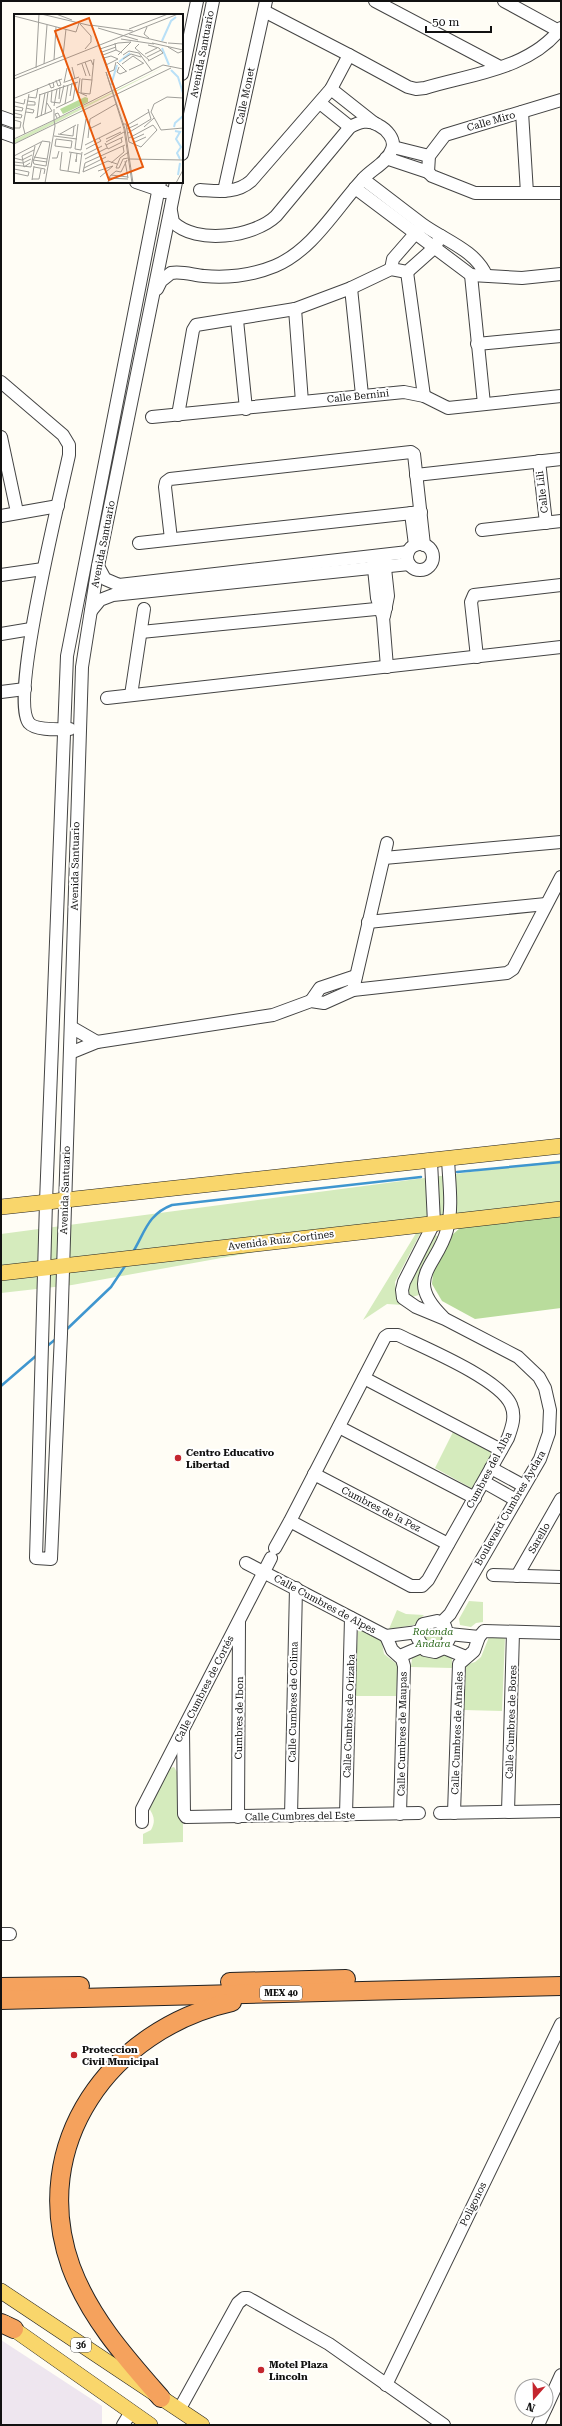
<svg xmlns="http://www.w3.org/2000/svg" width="562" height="2426" viewBox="0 0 562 2426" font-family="'Roboto Serif',serif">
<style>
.industrial{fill:#eee6ef}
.green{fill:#d5ebbd}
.forest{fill:#b9dc9c}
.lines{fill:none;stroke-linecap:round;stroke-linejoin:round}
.stream{stroke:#3f96cf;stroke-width:2.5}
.minor-casing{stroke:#444;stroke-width:14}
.major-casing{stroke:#222;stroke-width:16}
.highway-casing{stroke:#222;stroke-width:20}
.minor{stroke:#fff;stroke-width:12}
.major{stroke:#f9d66b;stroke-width:15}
.highway{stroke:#f5a25d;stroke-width:18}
.poi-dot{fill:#c4262e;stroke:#fff;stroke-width:1.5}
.labels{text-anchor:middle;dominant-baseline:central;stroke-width:4;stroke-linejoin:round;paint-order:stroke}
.shield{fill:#fff;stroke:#585858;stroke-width:1}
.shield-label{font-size:9px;font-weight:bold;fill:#111}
.street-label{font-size:10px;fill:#111;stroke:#fff}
.poi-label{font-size:10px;font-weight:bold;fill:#111;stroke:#fff;text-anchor:start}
.park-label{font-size:10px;font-style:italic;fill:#2f6b1f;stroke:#fff}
.inset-river{fill:none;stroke:#b9e0f7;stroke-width:2}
.inset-road{fill:none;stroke:#a09f9a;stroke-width:1}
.view{fill:#e8590c;fill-opacity:0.15;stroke:#e8590c;stroke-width:2}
.inset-edge{fill:none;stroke:#111;stroke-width:2}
</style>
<rect width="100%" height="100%" fill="#fffdf5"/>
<path class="industrial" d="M1,2340L102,2406V2425H1Z"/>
<g class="green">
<path d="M561,1160V1204L442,1218L72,1285L1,1293V1234Z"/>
<path d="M418,1230L421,1232L395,1282L396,1293L403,1305L387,1304L363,1320Z"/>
<path d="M434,1234L438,1237L420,1274L419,1295L412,1297L408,1296L405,1289Z"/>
<path d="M453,1432L491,1452L492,1455L473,1489L435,1468Z"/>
<path d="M469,1601L483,1602V1622L476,1623L471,1627L460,1625L459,1619Z"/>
<path d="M397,1610L406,1614L424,1615L414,1625L389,1629Z"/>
<circle cx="433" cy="1637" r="10"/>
<path d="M360,1629L381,1637L384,1654L398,1665L396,1696H354L358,1631Z"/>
<path d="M489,1637H505L502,1711L464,1710L466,1665L475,1662L481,1657Z"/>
<path d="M418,1654C435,1662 439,1653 452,1656V1668L411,1667L412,1658Z"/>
<path d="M174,1767L177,1772V1811L183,1820V1842L143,1844V1834L151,1830C156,1821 154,1815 148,1807L167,1769Z"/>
</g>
<path class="forest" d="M561,1208V1308L475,1319L442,1301L432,1284L433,1273L452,1235L460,1228Z"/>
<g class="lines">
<g class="stream">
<path d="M457,1172L561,1162"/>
<path d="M133,1252C145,1232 148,1214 172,1205L421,1177"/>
<path d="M66,1330L111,1287L127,1263"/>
<path d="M46,1347L57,1338"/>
<path d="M1,1386L37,1355"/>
</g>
<g class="minor-casing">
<g id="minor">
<path d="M375,1L500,67"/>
<path d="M504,1L559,31"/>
<path d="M264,11L349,55"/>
<path d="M182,74L197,1"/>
<path d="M331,89L374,123"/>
<path d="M561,100L445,135L429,156L428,172L432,176L475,193H561"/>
<path d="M320,103L350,127"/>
<path d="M522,112L527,193"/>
<path d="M1,117L15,122"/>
<path d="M1,132L15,137"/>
<path d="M393,147L429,156"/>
<path d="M182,154L213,1"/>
<path d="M386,158L428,172"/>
<path d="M363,179C383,194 402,209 422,224C444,240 475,250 486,275"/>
<path d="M136,182L165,192"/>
<path d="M160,182L67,656L46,1202L36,1558L51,1559L61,1334L82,667L98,566L176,182"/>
<path d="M355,188L471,275L522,278L561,274"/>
<path d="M200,190C218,191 236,194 251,181L331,89L349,55L408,87L416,89L425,88C471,74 530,69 561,28"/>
<path d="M224,191L266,1"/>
<path d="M391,269L393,259L420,228"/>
<path d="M407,272L424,396"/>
<path d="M471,275L484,404"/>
<path d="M351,288L362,395"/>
<path d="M157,289L161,281L171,273C182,271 193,275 204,276C227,278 253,275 275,266C313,250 336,208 363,179C372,169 388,162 392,149C396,139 386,129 378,125C368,119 359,122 350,127L276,216C254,237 196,245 173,222L171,211"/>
<path d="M295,309L302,402"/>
<path d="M237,320L246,409"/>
<path d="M477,344L561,336"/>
<path d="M1,382L63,435L69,445V455C61,493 9,699 29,723C36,731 60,729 70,729"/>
<path d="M178,415L193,330L196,325L295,309L351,288L391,269L407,272L434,248L441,236"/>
<path d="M152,417L404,392L424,396L448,408L561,396"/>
<path d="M1,437L17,512"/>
<path d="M539,461L546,523"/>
<path d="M416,475L561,459"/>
<path d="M411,513L415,545"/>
<path d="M1,516L58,506"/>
<path d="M482,530L561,521"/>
<path d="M171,539L165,487L166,482L170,479L411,452L414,454L424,545"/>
<path d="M139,543L421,512"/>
<circle cx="420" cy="557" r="13"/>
<path d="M373,559L377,598L383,617L387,667"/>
<path d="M98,566L105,579L119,585L408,552"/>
<path d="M1,575L43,569"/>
<path d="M91,611L100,600L113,595L409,564"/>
<path d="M384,616L388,596L384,559"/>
<path d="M141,632L386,608"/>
<path d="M1,634L31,629"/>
<path d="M477,657L471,602L474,595L561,585"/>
<path d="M1,692L25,689"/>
<path d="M131,695L144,609"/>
<path d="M107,698L561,647"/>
<path d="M384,858L561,842"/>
<path d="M368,922L546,904"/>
<path d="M353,990L387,843"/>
<path d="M311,1001L320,988L356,976"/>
<path d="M71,1027L97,1042"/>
<path d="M70,1053L97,1042L273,1015L311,1001L324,1003L353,990L507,973L513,969L561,877"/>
<path d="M431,1161L434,1223L404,1282L402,1290L403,1298L416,1307L445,1319L518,1357L539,1377L545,1388L550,1410L549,1433L540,1459L450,1614L441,1623"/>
<path d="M443,1317C403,1278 437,1267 447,1230C453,1208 449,1182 448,1159"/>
<path d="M364,1378L501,1450"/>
<path d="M339,1427L475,1498"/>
<path d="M491,1468L524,1486"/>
<path d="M314,1474L448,1544"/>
<path d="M484,1482L516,1500"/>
<path d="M275,1548L290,1521L385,1337L388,1335H398C425,1348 500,1379 511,1405C516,1416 512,1427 508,1438L428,1580L422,1586H411L290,1521"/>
<path d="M246,1563L386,1636"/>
<path d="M493,1575L561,1577"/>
<path d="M517,1576L561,1499"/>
<path d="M449,1634L479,1637"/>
<path d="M386,1636L392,1650L402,1659L404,1666L400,1814"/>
<path d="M386,1636L418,1632"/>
<path d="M444,1648L449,1639L445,1626L437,1621L423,1624L417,1637L425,1650L435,1652L444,1648L466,1657"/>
<path d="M400,1656L421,1647"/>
<path d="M183,1730L184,1814L186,1817L419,1813"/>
<path d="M508,1812L513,1632"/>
<path d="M440,1813L561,1811"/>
<path d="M454,1813L459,1664L474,1651L479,1637L484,1631L561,1633"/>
<path d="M346,1815L351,1618"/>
<path d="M291,1816L296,1588"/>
<path d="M238,1817L239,1622"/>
<path d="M142,1822V1809L271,1558"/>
<path d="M1,1934H10"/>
<path d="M386,2385L561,2024"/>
<path d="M546,2408L561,2375"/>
<path d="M179,2410L238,2303L244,2298H248L329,2344L444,2425"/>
<path d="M123,2425L131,2412"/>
<path d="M538,2425L545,2410"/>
</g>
</g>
<g class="major-casing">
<g id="major">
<path d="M1,1207L561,1146"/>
<path d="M1,1273L561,1209"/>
<path d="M1,2291L202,2425"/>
<path d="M5,2323L150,2425"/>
</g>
</g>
<g class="highway-casing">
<g id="highway">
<path d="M230,1982L346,1979"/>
<path d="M1,1987L80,1986"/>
<path d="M1,2000L561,1986"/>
<path d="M1,2323L14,2329"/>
<path d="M161,2398C126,2358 90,2318 71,2267C27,2144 111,2029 232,2002"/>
</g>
</g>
<use href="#minor" class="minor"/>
<use href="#major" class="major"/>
<use href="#highway" class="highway"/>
</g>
<g class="poi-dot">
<circle cx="178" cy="1458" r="4"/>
<circle cx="74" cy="2055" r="4"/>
<circle cx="261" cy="2370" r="4"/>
</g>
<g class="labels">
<g class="shield">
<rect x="260" y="1986" width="42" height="14" rx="3"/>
<rect x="71" y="2338" width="20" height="14" rx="3"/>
</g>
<g class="shield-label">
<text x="281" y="1993">MEX 40</text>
<text x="81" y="2345">36</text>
</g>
<g class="street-label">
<text transform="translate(202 54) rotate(-79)">Avenida Santuario</text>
<text transform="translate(245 96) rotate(-78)">Calle Monet</text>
<text transform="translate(491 121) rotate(-16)">Calle Miro</text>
<text transform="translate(358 396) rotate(-6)">Calle Bernini</text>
<text transform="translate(542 492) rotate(-97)">Calle Lili</text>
<text transform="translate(103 544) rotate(-79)">Avenida Santuario</text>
<text transform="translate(75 866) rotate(-89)">Avenida Santuario</text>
<text transform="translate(65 1190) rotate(-88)">Avenida Santuario</text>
<text transform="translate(281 1240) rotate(-7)">Avenida Ruiz Cortines</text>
<text transform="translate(489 1470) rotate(-62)">Cumbres del Alba</text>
<text transform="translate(510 1508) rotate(-60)">Boulevard Cumbres Aydara</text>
<text transform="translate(381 1509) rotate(27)">Cumbres de la Pez</text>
<text transform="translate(539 1538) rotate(-60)">Sarello</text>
<text transform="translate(325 1604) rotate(28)">Calle Cumbres de Alpes</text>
<text transform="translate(204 1689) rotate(-63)">Calle Cumbres de Cortés</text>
<text transform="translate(293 1702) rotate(-89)">Calle Cumbres de Colima</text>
<text transform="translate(349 1716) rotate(-88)">Calle Cumbres de Orizaba</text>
<text transform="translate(239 1718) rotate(-89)">Cumbres de Ibon</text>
<text transform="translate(511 1722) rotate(-88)">Calle Cumbres de Bores</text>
<text transform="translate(457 1733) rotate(-88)">Calle Cumbres de Arnales</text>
<text transform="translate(402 1734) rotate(-89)">Calle Cumbres de Maupas</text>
<text transform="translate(300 1816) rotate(-1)">Calle Cumbres del Este</text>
<text transform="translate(473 2204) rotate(-64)">Poligonos</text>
</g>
<g class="poi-label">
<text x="186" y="1452">Centro Educativo<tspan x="186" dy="12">Libertad</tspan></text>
<text x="82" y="2049">Proteccion<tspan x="82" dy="12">Civil Municipal</tspan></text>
<text x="269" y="2364">Motel Plaza<tspan x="269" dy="12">Lincoln</tspan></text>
</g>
<g class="park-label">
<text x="433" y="1631">Rotonda<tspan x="433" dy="12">Andara</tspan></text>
</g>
</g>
<g transform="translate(14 14)">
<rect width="169" height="169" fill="#fffdf5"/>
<path d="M150,53L41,109L0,130V126Z" fill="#d5ebbd"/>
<path d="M71,83L74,84V88L49,100L46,95Z" fill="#b9dc9c"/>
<path class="inset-river" d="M148,27L157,7L162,3M148,34L155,51M105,48L116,39M157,56L164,63L169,79M97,71L103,51M160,113L161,109L169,102M161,117L166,118L162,125L167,133L163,139L166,145M164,161L166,149"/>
<path class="inset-road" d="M27,0L78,12M42,0L58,6M0,2L62,18L65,9M66,10L77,22V28L71,35M76,11L119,17M133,13L130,20L135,24M84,14L124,26M115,15L154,0M115,20L153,29M107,25L140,30M101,29L102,36L108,39M138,29L169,36M154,29L169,30M125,30L121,34L135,46M134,31L145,34L149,39L134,47M154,33L164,39L169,37M86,35L104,29L117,28L104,41M88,38L102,33M131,40L143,34M89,41L102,36M109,41L115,37L125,39L138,57M90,43L95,58L100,56L102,48M133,43L147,36M90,44L97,42L104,45L92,51M109,45L117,40L127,43M40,46L42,13M71,48L76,62M103,48L112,57M30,50L33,11M68,50L72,62M108,50L119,42L129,49M63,51L77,46L79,51M58,53L61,65M105,53L103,58L106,60L113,57M22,54L25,0M115,56L130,49M0,62L49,42L52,15M66,64L64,78L73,82M78,64L80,45M0,65L164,0M42,66L44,72L47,71L45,65M78,66L68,65L67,79L76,80L78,66V64M51,68L65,63M35,69L37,74L40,73L39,68M50,69L53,54M38,76L37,88L46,89L50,71M25,81L64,68M56,82L58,69M14,83L22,84L24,74M1,84L48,65M169,84L153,83L140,90L137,98L147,116L169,114M45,85L46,73M1,88L10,90L11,85M51,90L54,71M13,91H21V88L13,87M0,92L9,94L8,97L0,96M40,92L43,75M42,94L59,86L62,68M12,98L19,99L20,96L12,94M0,99L8,101L7,104L0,103M31,100L34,78M27,102L31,79M21,104L38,97L33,89M23,104L26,80M43,104L41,100L44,99L46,103M0,106L7,108L6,114H0M41,110L157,54M64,110L61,135L67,136L72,105M108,110H112L115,128L127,133L143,116L139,111L115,124M112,112L135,98M130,113L140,104M75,115L87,109M113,115L124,110M114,119L137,105L134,95M11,120L9,112L15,80M44,120L59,122L60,112M46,120L62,111M40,122L63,125M74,124L76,105L102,90M0,125L40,106V95M42,125L58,127L57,134L41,132ZM92,125L107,118M119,125L130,120M28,127L36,128L32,152L20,150L19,147ZM92,128L110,118M121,128L132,123M91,129L94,135L108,128L107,124M0,130L41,110M71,131L107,113M92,131L109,123M72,135L87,127L85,124M48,138L46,156L65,159M55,138L67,140M113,139L106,144L102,154H105L109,145L114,144M70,141L88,132M0,142L27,128M8,142L10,153L16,149M8,142L20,136M20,143L33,145M0,144L8,146L18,141M38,144H43L45,137M62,145V148L63,139M71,145L93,134M116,145L169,146M19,146L33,148M111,147L114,164M0,148L9,149L17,145M97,149L110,138L109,132M0,151L17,153L21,132M20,153L31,155L30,160M70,154L92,143M0,155L15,158L14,162L0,159M54,157L57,139M84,157L99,152L86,163M69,158L71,149L111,131M69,158L94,147L103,150M65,160L68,138M97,161L114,163M94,164L114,165M18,165H25L27,155M18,166L20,152M11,169H25M31,169L41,112L40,106L149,51L169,55M99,169L94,168L96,162L102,157L107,158L113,146M118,169L110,115L92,58L111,115L119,169M162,169L169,156"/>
<path class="view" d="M75,4L129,153L95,166L41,17Z"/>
<rect width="169" height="169" class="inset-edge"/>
</g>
<rect width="562" height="2426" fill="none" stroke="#111111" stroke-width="4"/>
<g transform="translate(534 2398) rotate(200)"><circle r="19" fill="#ffffff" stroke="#a0a0a0"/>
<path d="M0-3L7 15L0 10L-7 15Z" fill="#c4262e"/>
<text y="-6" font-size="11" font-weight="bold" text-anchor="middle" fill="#111111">N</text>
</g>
<path d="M426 26v6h65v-6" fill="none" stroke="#111111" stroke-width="2"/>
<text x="432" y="26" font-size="12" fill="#111111" stroke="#ffffff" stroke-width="3" paint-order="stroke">50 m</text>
</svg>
